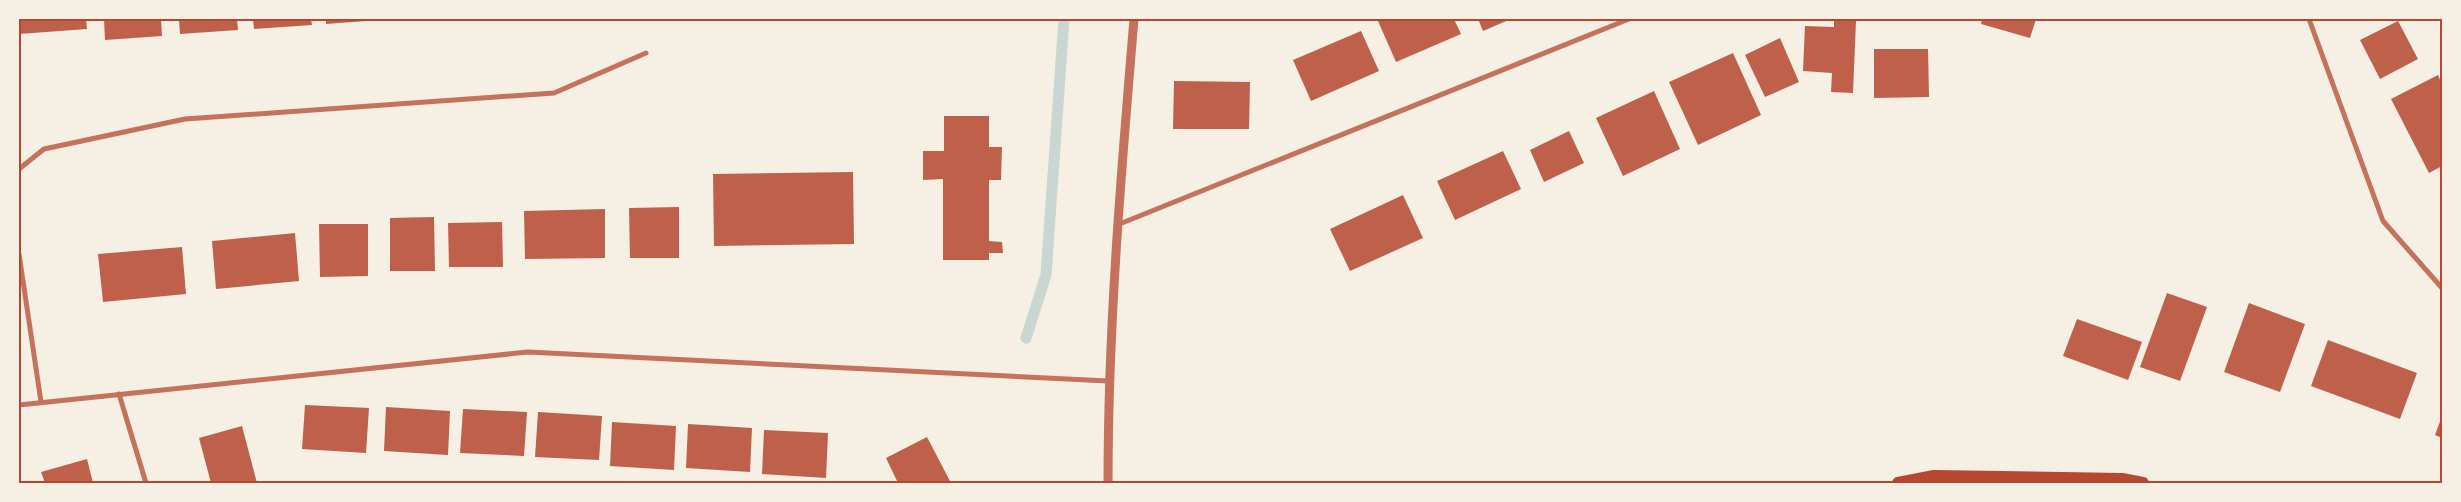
<svg xmlns="http://www.w3.org/2000/svg" width="2461" height="502" viewBox="0 0 2461 502" font-family="Montserrat,sans-serif">
<style>
.lines{fill:none;stroke-linecap:round;stroke-linejoin:round}
.stream{stroke:#c9d6d2;stroke-width:11}
.building{fill:#bf614a}
.minor{stroke:#c5725c;stroke-width:5}
.tertiary{stroke:#c5725c;stroke-width:9}
.primary{stroke:#b5482f;stroke-width:12}
.neatline{fill:none;stroke:#b5482f;stroke-width:2}
</style>
<rect width="100%" height="100%" fill="#f6efe4"/>
<g class="lines">
<path class="stream" d="M1026,338L1046,275L1064,19"/>
</g>
<g class="building">
<path d="M19,19H86L87,29L19,34Z"/>
<path d="M104,19H161L162,36L105,40Z"/>
<path d="M179,19H237L238,30L180,34Z"/>
<path d="M253,19H311L312,25L254,29Z"/>
<path d="M326,19H380V20L326,24Z"/>
<path d="M1384,19H1454L1461,34L1396,62L1378,21Z"/>
<path d="M1478,19H1511L1483,31Z"/>
<path d="M1982,19H2036L2030,38L1981,24Z"/>
<path d="M1834,20L1856,21L1853,93L1831,92L1832,73L1803,71L1805,26L1834,27Z"/>
<path d="M2398,21L2418,59L2380,79L2360,40Z"/>
<path d="M1361,31L1379,71L1311,101L1293,60Z"/>
<path d="M1780,38L1799,82L1765,97L1745,55Z"/>
<path d="M1874,49H1928L1929,97L1874,98Z"/>
<path d="M1733,53L1761,115L1698,145L1669,82Z"/>
<path d="M2438,75L2442,84V166L2429,173L2391,99Z"/>
<path d="M1174,81L1250,82L1249,129H1173Z"/>
<path d="M1654,91L1680,149L1623,176L1596,118Z"/>
<path d="M944,116H989V147H1002L1001,180H989V241L1002,242L1003,253H989V260H943V179L923,180V151H944Z"/>
<path d="M1569,131L1584,163L1544,182L1530,150Z"/>
<path d="M1503,151L1521,189L1455,220L1437,181Z"/>
<path d="M853,172L854,244L714,246L713,174Z"/>
<path d="M1403,195L1423,238L1350,271L1330,229Z"/>
<path d="M679,207V258H630L629,208Z"/>
<path d="M605,209V258L525,259L524,211Z"/>
<path d="M434,217L435,271H390V218Z"/>
<path d="M502,222L503,267H449L448,223Z"/>
<path d="M319,224H368V276L320,277Z"/>
<path d="M295,233L299,281L216,289L212,241Z"/>
<path d="M182,247L186,294L103,302L98,254Z"/>
<path d="M2167,293L2207,307L2180,381L2140,367Z"/>
<path d="M2249,303L2305,324L2280,392L2224,372Z"/>
<path d="M2077,319L2142,342L2128,380L2063,356Z"/>
<path d="M2328,340L2417,373L2400,419L2311,386Z"/>
<path d="M305,405L369,408L366,453L302,449Z"/>
<path d="M386,407L450,411L448,455L384,451Z"/>
<path d="M463,409L527,412L524,456L460,453Z"/>
<path d="M538,412L602,416L599,460L535,457Z"/>
<path d="M2442,416V438L2435,435Z"/>
<path d="M612,422L676,426L674,470L610,466Z"/>
<path d="M688,424L752,428L750,472L686,468Z"/>
<path d="M242,426L257,483H211L199,438Z"/>
<path d="M764,430L828,433L826,478L762,474Z"/>
<path d="M927,437L951,483H898L886,458Z"/>
<path d="M87,459L93,483H45L41,472Z"/>
</g>
<g class="lines">
<g class="minor">
<path d="M2309,19L2383,221L2442,288"/>
<path d="M19,169L44,149L185,119L554,93L646,53"/>
<path d="M1117,225L1629,19"/>
<path d="M19,254L41,402"/>
<path d="M119,394L146,483"/>
<path d="M19,405L528,352L1108,381"/>
</g>
<path class="tertiary" d="M1108,483C1108,328 1121,174 1134,19"/>
<path class="primary" d="M1898,483L1934,476L2122,479L2143,483"/>
</g>
<rect width="2461" height="502" fill="none" stroke="#f6efe4" stroke-width="40"/>
<rect x="20" y="20" width="2421" height="462" class="neatline"/>
</svg>
